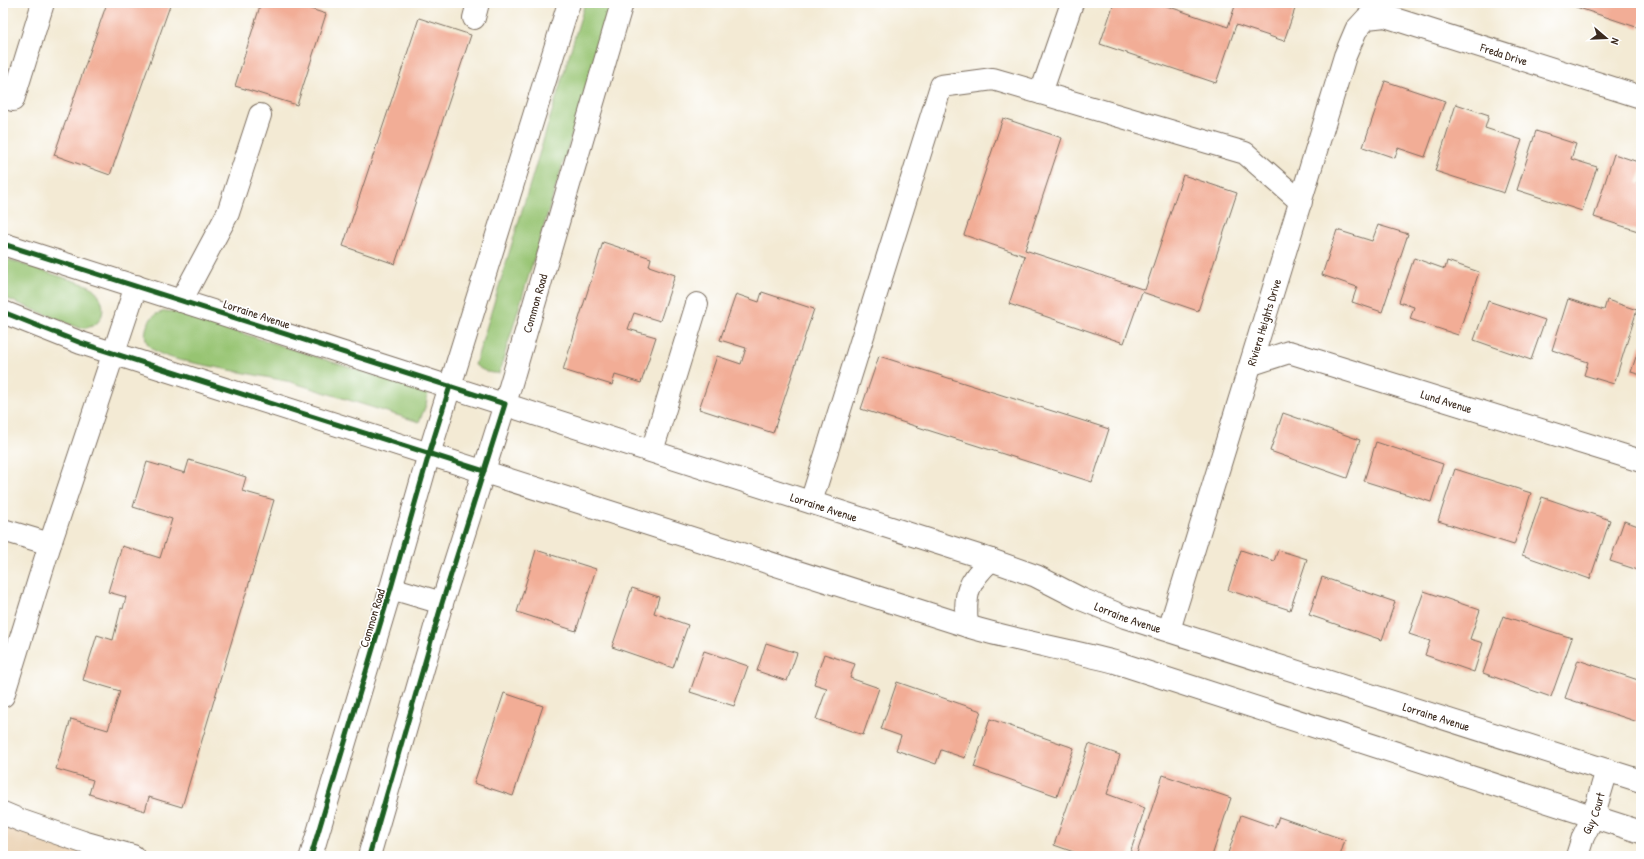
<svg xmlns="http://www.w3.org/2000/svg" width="1644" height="859" viewBox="0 0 1644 859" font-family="'Patrick Hand',sans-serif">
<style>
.built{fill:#edd7bb}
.green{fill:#97c472;stroke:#697748}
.building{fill:#f2ad96}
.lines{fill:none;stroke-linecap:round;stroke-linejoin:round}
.minor-casing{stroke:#7b6d5e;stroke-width:24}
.minor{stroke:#fff;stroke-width:22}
.cycleway-casing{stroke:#fff;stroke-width:8}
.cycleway{stroke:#1b5e20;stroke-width:5}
.labels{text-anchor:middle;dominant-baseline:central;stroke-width:3.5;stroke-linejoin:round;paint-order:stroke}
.street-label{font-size:12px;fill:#3b2a1e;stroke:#fff}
</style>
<rect width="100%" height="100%" fill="#fff"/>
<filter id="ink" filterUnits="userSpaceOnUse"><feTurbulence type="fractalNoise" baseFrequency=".025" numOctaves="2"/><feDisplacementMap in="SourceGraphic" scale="8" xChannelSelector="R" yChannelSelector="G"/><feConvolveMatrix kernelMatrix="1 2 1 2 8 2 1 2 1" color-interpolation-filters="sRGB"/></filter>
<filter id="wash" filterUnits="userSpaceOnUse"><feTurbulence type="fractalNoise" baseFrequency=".012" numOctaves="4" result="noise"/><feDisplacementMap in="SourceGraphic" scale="16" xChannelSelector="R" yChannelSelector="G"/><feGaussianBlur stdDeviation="0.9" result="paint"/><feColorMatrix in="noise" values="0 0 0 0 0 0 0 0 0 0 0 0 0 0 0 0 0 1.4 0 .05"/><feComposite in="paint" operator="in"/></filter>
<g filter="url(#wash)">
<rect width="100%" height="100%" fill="#f3ead4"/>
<path class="built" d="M3,824L107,856H3Z"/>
<g class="green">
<path d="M585,3H612L499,373C490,374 483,371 475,365Z"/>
<path d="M3,258L90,286C110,300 107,330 79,328L3,297Z"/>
<path d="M165,311L175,312L421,390L428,394L426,405L419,422L291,382L179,360C169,357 157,354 150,347C141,338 146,321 156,314C159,313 163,312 165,311Z"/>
</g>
<g id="blocks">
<g class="building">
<path d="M107,3H171L110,175L54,155Z"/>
<path d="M261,3H292L326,14L297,105L235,86Z"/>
<path d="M1114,3H1158L1228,27L1236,3H1297L1284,41L1236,25L1216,83L1100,44Z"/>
<path d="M1574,3H1641V22L1639,28L1573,6Z"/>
<path d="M419,18L471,35L395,264L343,246Z"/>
<path d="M1385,81L1445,101L1425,157L1398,148L1395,158L1363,147Z"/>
<path d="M1456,104L1489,115L1485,128L1522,140L1504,193L1435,171Z"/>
<path d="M1003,118L1062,138L1025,250L1145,290L1183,175L1237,193L1198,311L1142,292L1124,343L1009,304L1025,256L964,235Z"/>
<path d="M1536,131L1576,144L1571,159L1597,167L1582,211L1517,190Z"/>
<path d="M1614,154L1641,163V172L1637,183L1641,184V232L1594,217Z"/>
<path d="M1378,225L1408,234L1382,312L1352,302L1357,287L1322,275L1337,230L1372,241Z"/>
<path d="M603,242L651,258L649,266L675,275L660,321L634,313L628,329L656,337L641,383L615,375L612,385L563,370Z"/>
<path d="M1414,258L1445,269L1447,261L1479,272L1458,335L1410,319L1414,307L1399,302Z"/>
<path d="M762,292L814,309L773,433L699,409L717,356L741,364L746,348L720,340L736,294L759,302Z"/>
<path d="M1568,299L1604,310L1607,300L1637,310L1614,384L1584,375L1588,362L1552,350Z"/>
<path d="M1488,301L1545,320L1531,360L1474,340Z"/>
<path d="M1641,342V375L1631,372Z"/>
<path d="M879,356L1109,429L1092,482L861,409Z"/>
<path d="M1283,413L1360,440L1347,478L1270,451Z"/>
<path d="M1376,442L1443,464L1431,502L1364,481Z"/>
<path d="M189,460L246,477L242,491L274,500L182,807L149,797L145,811L89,794L93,780L56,769L71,719L108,730L120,691L83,680L97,635L113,640L121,608L123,609L126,597L108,592L122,546L160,558L172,519L133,507L147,462L185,473Z"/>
<path d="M1455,469L1531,493L1514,545L1438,521Z"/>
<path d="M1542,497L1610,520L1590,579L1522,555Z"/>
<path d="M1624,521L1641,527V571L1610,561Z"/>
<path d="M536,550L596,569L576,631L517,612Z"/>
<path d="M1241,550L1274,561L1278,550L1307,559L1290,610L1228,590Z"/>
<path d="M1322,577L1395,602L1382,640L1309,615Z"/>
<path d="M632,588L659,597L654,613L688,625L673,668L612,647Z"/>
<path d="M1424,591L1480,610L1470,639L1483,643L1474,672L1425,655L1430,641L1409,634Z"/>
<path d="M1503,616L1572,638L1551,697L1483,673Z"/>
<path d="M766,643L797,653L787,681L757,671Z"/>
<path d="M704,651L748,666L734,706L690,692Z"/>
<path d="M824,654L855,664L850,678L879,688L863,735L816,719L827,688L814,684Z"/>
<path d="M1578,660L1641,681V723L1565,698Z"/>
<path d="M897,682L981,711L965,758L941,750L936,764L896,750L901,736L881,729Z"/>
<path d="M504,693L543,706L513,796L474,783Z"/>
<path d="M990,719L1074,748L1057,796L974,767Z"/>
<path d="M1089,744L1120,755L1107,794L1145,808L1129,856H1085L1054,845Z"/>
<path d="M1163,775L1231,798L1212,856H1136Z"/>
<path d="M1241,815L1275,827L1279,817L1345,840L1340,856H1273L1267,854V856H1227Z"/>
</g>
</g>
</g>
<g filter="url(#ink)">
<use href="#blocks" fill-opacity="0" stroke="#7b6d5e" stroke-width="1"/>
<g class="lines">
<g class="minor-casing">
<g id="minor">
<path d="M474,18L478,3"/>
<path d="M1041,93L1072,3"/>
<path d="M3,97L13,100L43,3"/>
<path id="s1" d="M3,244L991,560L1036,576L1081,599L1125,617L1641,781"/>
<path d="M181,301L228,213L260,115"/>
<path d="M3,312L81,343L967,626C1016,641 1066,649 1115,662L1641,832"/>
<path id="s2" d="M1252,364L1289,352L1641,461"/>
<path d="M652,451L697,304"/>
<path d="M811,502L941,86L993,79L1245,153L1301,202"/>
<path d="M3,530L50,544"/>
<path d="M391,588L442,603"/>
<path d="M967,626C964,594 967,582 991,560"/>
<path id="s3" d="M1169,630L1345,56L1356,30L1367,18L1385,16L1641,97"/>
<path d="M3,696L50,544L136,286"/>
<path d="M3,813L22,821L83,842L133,856"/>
<path d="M311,856L391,588L429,454L569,3"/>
<path id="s4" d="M369,856L442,603L505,404L622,3"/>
<path id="s5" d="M1577,856L1583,837L1593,817L1607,770"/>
</g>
</g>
<use href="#minor" class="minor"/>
<g class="cycleway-casing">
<g id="cycleway">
<path d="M3,244L505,404L442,603L369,856"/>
<path d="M3,312L81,343L484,471"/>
<path d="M311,856L391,588L429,454L450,386"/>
</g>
</g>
<use href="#cycleway" class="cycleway"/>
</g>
</g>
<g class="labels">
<g class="street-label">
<text stroke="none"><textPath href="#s3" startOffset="788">Freda Drive</textPath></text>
<text stroke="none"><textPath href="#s4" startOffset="577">Common Road</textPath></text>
<text transform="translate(257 314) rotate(18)">Lorraine Avenue</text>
<text stroke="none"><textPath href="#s3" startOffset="322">Riviera Heights Drive</textPath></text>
<text stroke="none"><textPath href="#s2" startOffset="204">Lund Avenue</textPath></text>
<text stroke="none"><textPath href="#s1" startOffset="862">Lorraine Avenue</textPath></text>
<text stroke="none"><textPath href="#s1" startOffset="1186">Lorraine Avenue</textPath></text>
<text transform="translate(372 618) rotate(-73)">Common Road</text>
<text stroke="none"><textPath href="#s1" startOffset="1510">Lorraine Avenue</textPath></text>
<text stroke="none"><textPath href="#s5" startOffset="46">Guy Court</textPath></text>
</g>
</g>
<rect width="1644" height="859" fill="none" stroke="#fff" stroke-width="16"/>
<g transform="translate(1606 38) rotate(109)" stroke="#ffffff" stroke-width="3" paint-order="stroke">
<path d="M0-3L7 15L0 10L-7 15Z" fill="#3b2a1e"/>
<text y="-6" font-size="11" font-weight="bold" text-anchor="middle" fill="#3b2a1e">N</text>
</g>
</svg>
